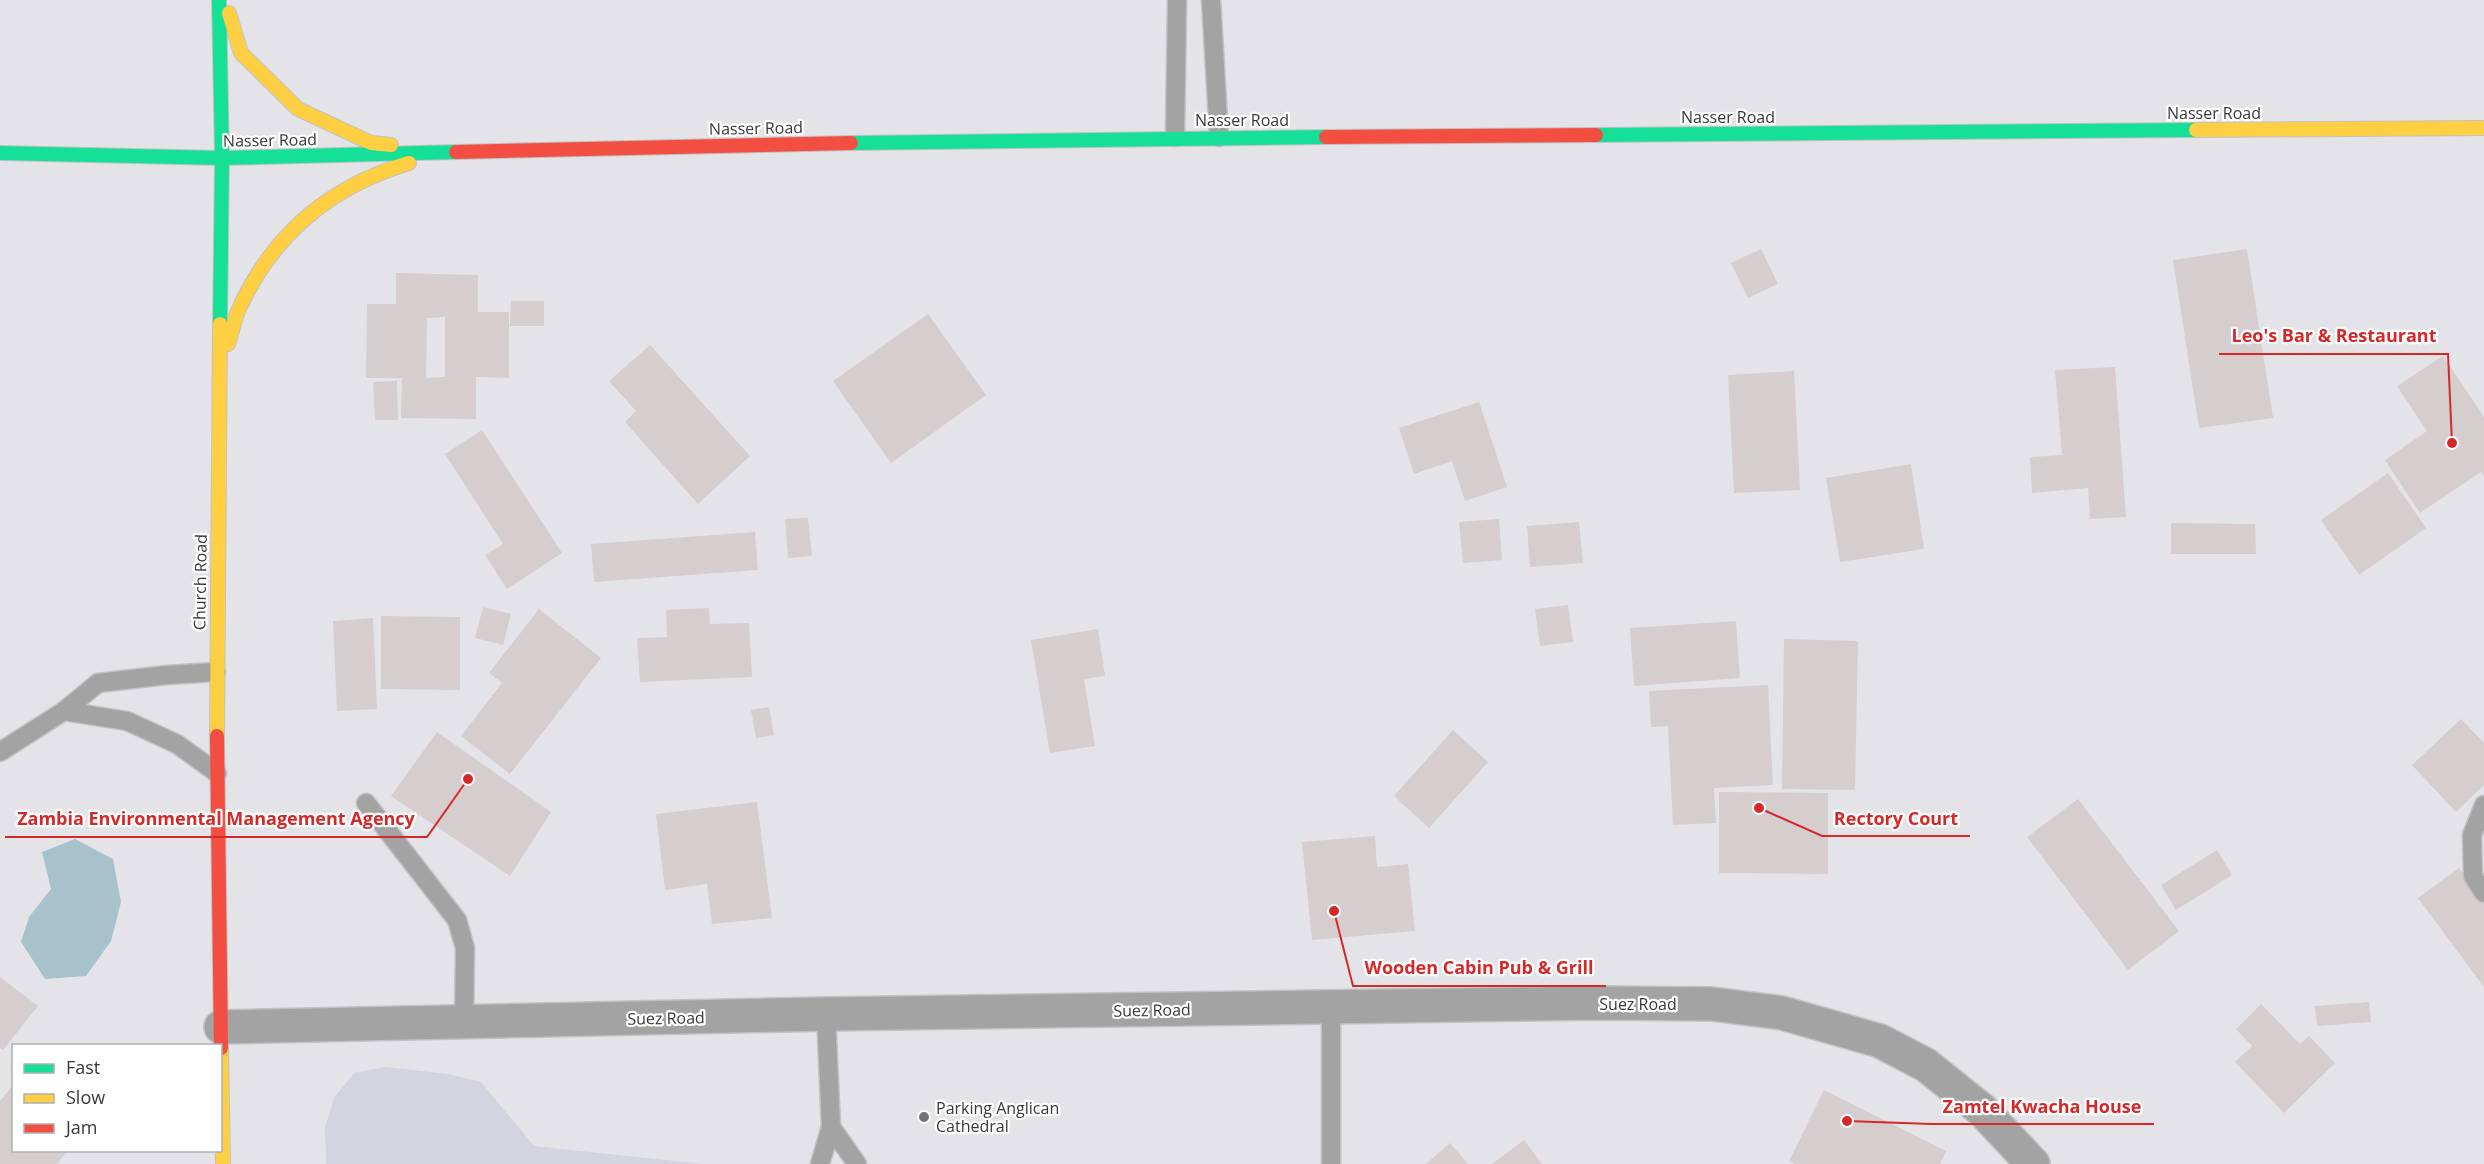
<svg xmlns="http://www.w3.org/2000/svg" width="2484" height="1164" viewBox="0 0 2484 1164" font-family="'Open Sans',sans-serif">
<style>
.green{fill:#d4d4e0}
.water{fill:#a8c2cb}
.building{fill:#d5cdce;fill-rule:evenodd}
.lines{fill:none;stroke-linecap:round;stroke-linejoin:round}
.lane-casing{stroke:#c2c2c4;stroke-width:21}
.street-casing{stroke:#c2c2c4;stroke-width:36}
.fast-casing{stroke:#c2c2c4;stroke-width:16}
.slow-casing{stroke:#c2c2c4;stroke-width:16}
.jam-casing{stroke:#c2c2c4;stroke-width:16}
.lane{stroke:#a4a3a3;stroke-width:18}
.street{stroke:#a4a3a3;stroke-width:33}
.fast{stroke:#16e098;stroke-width:14}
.slow{stroke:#ffcf43;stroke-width:14}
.jam{stroke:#f24e42;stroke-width:14}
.poi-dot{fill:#747477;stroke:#fff;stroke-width:2}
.labels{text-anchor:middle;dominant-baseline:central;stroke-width:4.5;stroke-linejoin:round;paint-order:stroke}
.street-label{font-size:16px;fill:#37383a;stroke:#fff}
.poi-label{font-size:16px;fill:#37383a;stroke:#fff;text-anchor:start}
.leader{fill:none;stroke:#d62828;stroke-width:2}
.callout-dot{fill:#d62828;stroke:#fff;stroke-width:2}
.callout-label{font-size:18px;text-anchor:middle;font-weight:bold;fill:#d62828;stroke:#fff;stroke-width:4.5;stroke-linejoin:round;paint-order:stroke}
</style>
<rect width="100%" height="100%" fill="#e4e4e8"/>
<path class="green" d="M385,1067L449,1074L481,1082L534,1146L703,1164H326L325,1128L334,1098L354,1073Z"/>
<path class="water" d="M75,839L113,859L121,902L111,941L86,976L45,979L21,942L29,917L51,889L42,852Z"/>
<g class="building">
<path d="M1761,249L1778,284L1748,298L1731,263Z"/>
<path d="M2247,249L2273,418L2199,428L2173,260Z"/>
<path d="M396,273L478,275V312H509V378L476,377V419L401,418L402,378H366L367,304H396ZM445,317V377L426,378L427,318Z"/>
<path d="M511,301H544V326H510Z"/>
<path d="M928,314L986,395L891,463L833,381Z"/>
<path d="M650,345L750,456L698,504L625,422L636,411L609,381Z"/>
<path d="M2443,356L2484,417V476L2481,472L2420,513L2385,460L2427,431L2397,386Z"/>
<path d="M2115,367L2126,517L2090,519L2088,488L2032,493L2030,457L2062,455L2055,370Z"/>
<path d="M1794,371L1800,490L1734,493L1728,375Z"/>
<path d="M397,381L398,420H375L373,382Z"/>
<path d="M1479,402L1507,487L1465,501L1452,461L1414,474L1399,428Z"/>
<path d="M482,430L562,553L507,589L485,555L503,544L445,454Z"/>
<path d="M1911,464L1924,549L1840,562L1826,478Z"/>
<path d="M2388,473L2426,528L2359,575L2321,520Z"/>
<path d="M808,518L812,556L788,558L785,519Z"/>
<path d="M1499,519L1502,560L1463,563L1459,522Z"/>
<path d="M1579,522L1583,563L1530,567L1527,526Z"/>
<path d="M2171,523L2255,524L2256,554H2171Z"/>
<path d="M755,532L758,570L594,582L591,544Z"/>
<path d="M1568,605L1573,642L1540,646L1535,609Z"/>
<path d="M483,607L511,614L503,645L475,638Z"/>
<path d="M709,608L710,624L749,623L752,677L640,682L637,638L667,637L666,610Z"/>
<path d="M539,609L601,658L510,774L461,736L502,683L489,673Z"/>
<path d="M381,616L460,617V690L381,689Z"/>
<path d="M373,618L377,709L337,711L333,621Z"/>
<path d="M1736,621L1740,678L1634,686L1630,628Z"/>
<path d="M1098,629L1105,676L1084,679L1095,746L1050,753L1031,640Z"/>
<path d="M1784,639L1858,641L1855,790L1782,789Z"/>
<path d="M1768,685L1773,785L1714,788L1716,823L1673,825L1668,726L1651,727L1649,691Z"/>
<path d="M769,707L774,735L756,738L751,710Z"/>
<path d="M2461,719L2484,743V785L2456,812L2412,765Z"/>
<path d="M1453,730L1488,762L1429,828L1394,796Z"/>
<path d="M437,732L551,812L510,876L391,796Z"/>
<path d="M1719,792L1828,793V874L1719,873Z"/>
<path d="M2078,799L2179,931L2128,970L2027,837Z"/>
<path d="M757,802L772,918L712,924L707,884L665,890L656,814Z"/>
<path d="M1375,836L1377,867L1408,864L1415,931L1312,940L1302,842Z"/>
<path d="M2217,850L2232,875L2176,910L2161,885Z"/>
<path d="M2459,868L2484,902V987L2418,898Z"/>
<path d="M0,977L38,1006L3,1050L0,1048Z"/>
<path d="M2369,1002L2371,1022L2317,1026L2315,1006Z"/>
<path d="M2261,1004L2300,1044L2309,1036L2335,1063L2284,1113L2235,1062L2252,1046L2236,1029Z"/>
<path d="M14,1084V1150H68L57,1164H0V1101Z"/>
<path d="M1824,1090L1946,1151L1940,1164H1795L1789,1161Z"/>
<path d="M1524,1140L1542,1164H1492Z"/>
<path d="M1450,1143L1468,1164H1426Z"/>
</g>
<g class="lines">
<g class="lane-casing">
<g id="lane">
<path d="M1211,0L1219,137"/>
<path d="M1175,137L1177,0"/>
<path d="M64,711L127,721L177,744L217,773"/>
<path d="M0,752L64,711L98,683L167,675L216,672"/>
<path d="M366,803L457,920L465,948L464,1022"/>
<path d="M2484,805L2472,835L2473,876L2484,893"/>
<path d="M1331,1007V1164"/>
<path d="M826,1014L831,1127L857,1164"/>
<path d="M820,1164L831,1127"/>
</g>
</g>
<g class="street-casing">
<path id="street" d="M221,1027L826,1014L1601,1003L1712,1004L1782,1013L1880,1041L1926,1065L1982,1110L2033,1164"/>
</g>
<g class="fast-casing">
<g id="fast">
<path d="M219,0L222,158L220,324"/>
<path d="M1596,135L2196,130"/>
<path d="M851,143L1326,137"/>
<path d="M0,153L222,158L456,152"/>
</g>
</g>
<g class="slow-casing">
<g id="slow">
<path d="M229,13L241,53L298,109L371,143L391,145"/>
<path d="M2196,130L2484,128"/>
<path d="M228,344C232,332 234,320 239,309C273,234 331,186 409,163"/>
<path d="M217,736L220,324"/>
<path d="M221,1048L223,1164"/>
</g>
</g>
<g class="jam-casing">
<g id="jam">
<path d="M1326,137L1596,135"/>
<path d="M456,152L851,143"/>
<path d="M217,736L221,1048"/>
</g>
</g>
<use href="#lane" class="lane"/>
<use href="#street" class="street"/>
<use href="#fast" class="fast"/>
<use href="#slow" class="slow"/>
<use href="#jam" class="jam"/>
</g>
<circle class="poi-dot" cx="924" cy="1117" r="6"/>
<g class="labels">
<g class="street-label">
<text x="2214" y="113">Nasser Road</text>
<text x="1728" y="117">Nasser Road</text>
<text x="1242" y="120">Nasser Road</text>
<text transform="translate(756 128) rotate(-1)">Nasser Road</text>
<text transform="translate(270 140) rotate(-1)">Nasser Road</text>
<text transform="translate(200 582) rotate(-89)">Church Road</text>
<text x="1638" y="1004">Suez Road</text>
<text transform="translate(1152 1010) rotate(-1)">Suez Road</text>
<text transform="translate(666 1018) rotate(-1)">Suez Road</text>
</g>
<g class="poi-label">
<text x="936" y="1108">Parking Anglican<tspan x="936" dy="18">Cathedral</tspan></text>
</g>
</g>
<path class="leader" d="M2452 443L2448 354H2219M1759 808L1822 836H1970M468 779L427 837H5M1334 911L1353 986H1606M1847 1121L1931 1124H2154"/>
<g class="callout-dot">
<circle cx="2452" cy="443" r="6"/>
<circle cx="1759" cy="808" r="6"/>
<circle cx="468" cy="779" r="6"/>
<circle cx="1334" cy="911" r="6"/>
<circle cx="1847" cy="1121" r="6"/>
</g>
<g class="callout-label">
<text x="2334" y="342">Leo's Bar &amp; Restaurant</text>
<text x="1896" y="825">Rectory Court</text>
<text x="216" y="825">Zambia Environmental Management Agency</text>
<text x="1479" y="974">Wooden Cabin Pub &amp; Grill</text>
<text x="2042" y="1113">Zamtel Kwacha House</text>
</g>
<rect x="12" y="1044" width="210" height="108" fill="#ffffff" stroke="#afafb0" stroke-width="1.5"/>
<rect x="24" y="1064" width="30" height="9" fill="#16e098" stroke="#afafb0" stroke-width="1.5"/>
<text x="66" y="1074" font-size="18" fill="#37383a">Fast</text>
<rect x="24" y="1094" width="30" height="9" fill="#ffcf43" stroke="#afafb0" stroke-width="1.5"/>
<text x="66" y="1104" font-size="18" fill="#37383a">Slow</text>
<rect x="24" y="1124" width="30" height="9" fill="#f24e42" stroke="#afafb0" stroke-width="1.5"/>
<text x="66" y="1134" font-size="18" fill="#37383a">Jam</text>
</svg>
